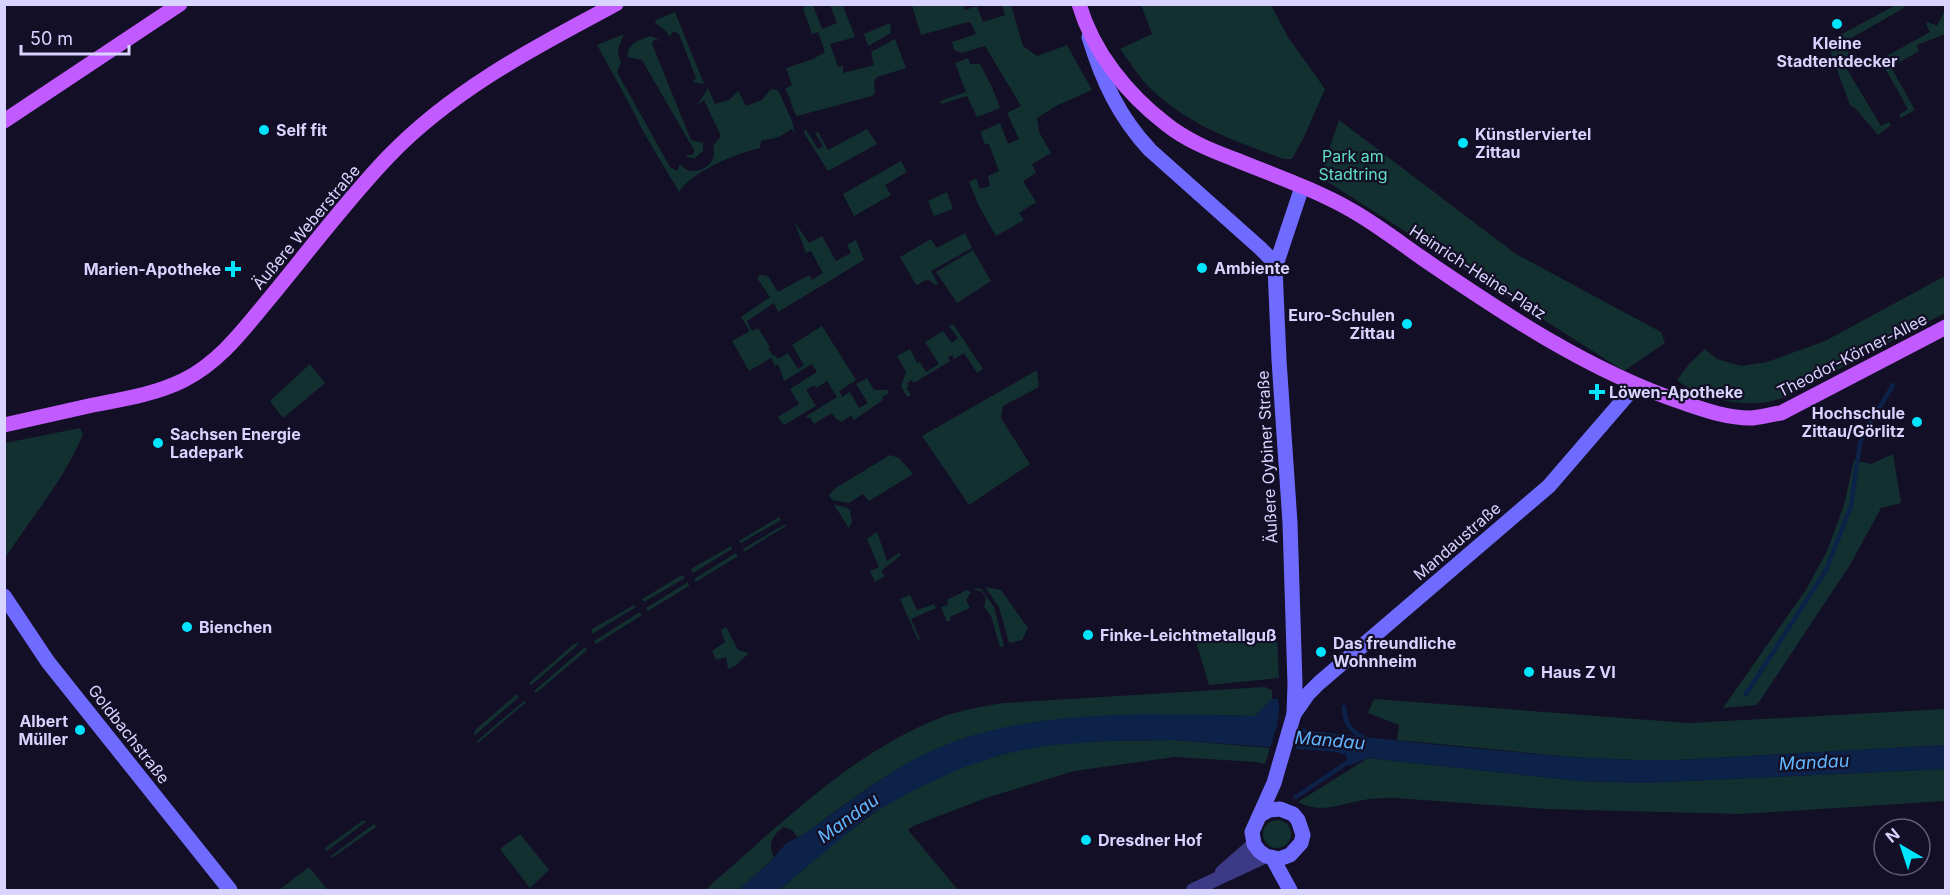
<svg xmlns="http://www.w3.org/2000/svg" width="1950" height="895" viewBox="0 0 1950 895" font-family="Inter,sans-serif">
<style>
.green{fill:#12302f}
.water{fill:#0c2248}
.pier{fill:#130f26}
.lines{fill:none;stroke-linecap:round;stroke-linejoin:round}
.stream{stroke:#0c2248;stroke-width:4.5}
.tertiary{stroke:#3d3a85;stroke-width:14}
.secondary{stroke:#6f6bff;stroke-width:15}
.primary{stroke:#c25bff;stroke-width:15}
.poi-dot{fill:#00e5ff;stroke:#130f26;stroke-width:2}
.labels{text-anchor:middle;dominant-baseline:central;stroke-width:4.5;stroke-linejoin:round;paint-order:stroke}
.poi-label{font-size:16px;font-weight:bold;fill:#d9d4ff;stroke:#130f26;text-anchor:start}
.park-label{font-size:16px;fill:#5fe0c0;stroke:#130f26}
.street-label{font-size:16px;fill:#d9d4ff;stroke:#130f26}
.water-label{font-size:18px;font-style:italic;fill:#62b6ff;stroke:#130f26}
</style>
<rect width="100%" height="100%" fill="#130f26"/>
<g class="green">
<path d="M808,5H813L822,29L837,23L830,5L843,6L855,37L830,44L838,67L843,65V73L874,65L871,52L895,39L906,68L877,77L874,82L875,93L872,96L797,116C791,108 791,96 785,89L792,85L786,68L813,59L825,52L818,32L812,34L803,8Z"/>
<path d="M912,5H964L965,10L977,6L983,22L1005,15L1002,5H1011L1023,46L1037,56L1067,45L1092,90L1056,106L1037,118L1039,132L1051,153L1032,164L1036,173L1023,181L1036,202L1019,213L1024,220L996,236L979,206L969,182L976,178L980,189L990,186L988,176L999,171L989,144H985L980,132L1000,123L1008,144L1019,139L1007,113L1021,106L985,46L962,53L954,50L952,42L976,34L971,23L968,22L921,35Z"/>
<path d="M1141,5H1271L1288,37L1325,89L1304,137L1292,159H1283C1233,140 1192,127 1152,90C1140,79 1130,62 1120,49L1152,34Z"/>
<path d="M1896,5H1903L1904,8L1848,40C1851,50 1851,54 1842,61L1881,126L1889,122L1891,125L1878,135L1856,109L1850,105L1827,42Z"/>
<path d="M1945,10V34L1917,45L1919,51L1891,67L1915,110L1901,118L1899,115L1908,109L1882,63L1885,57L1930,32L1926,24L1928,22L1937,26Z"/>
<path d="M675,12L704,84L693,82L696,78L679,34L674,31L669,37L667,32L655,23L656,20Z"/>
<path d="M890,23L891,33L868,46L864,34Z"/>
<path d="M624,34C620,45 615,50 621,62L617,72L670,167L677,171L680,164L687,170C703,174 718,162 713,146L721,136L704,100L697,106L708,88L715,104L729,100L738,91L746,106L762,100L771,89L778,90L792,121L795,134L792,129L779,137L761,141L760,148C737,153 691,172 679,192L644,133L631,107L597,45Z"/>
<path d="M651,36L661,41L654,40L652,44L691,140L703,143V151L695,158H690L685,155H693L694,150L642,60L628,57C627,43 639,40 651,36Z"/>
<path d="M968,58L970,64H980L992,87L1000,108L977,117L967,96L941,104L940,101L966,92L955,63Z"/>
<path d="M1339,120L1516,254L1661,332L1665,343L1624,371L1320,177Z"/>
<path d="M805,128L818,149L823,146L815,133L818,132L828,150L867,129L877,144L828,171L804,133Z"/>
<path d="M901,161L907,172L885,185L891,195L854,216L843,194Z"/>
<path d="M947,192L953,209L934,216L928,201Z"/>
<path d="M794,221L809,243L822,236L836,261L851,253L847,245L856,240L864,260L778,312L774,303L747,321L752,331L758,328L770,347L768,348L773,356L775,355L778,359L788,353L798,369L804,365L792,345L822,326L856,380L839,391L842,397L850,392L859,408L868,403L856,384L867,378L874,390H888L889,393L882,397L883,400L854,420L851,415L842,422L836,419L832,413L814,424L810,418L805,417L837,397L827,381L816,388L814,385L806,390L816,406L784,425L778,417L799,404L790,389L817,372L812,364L784,381L778,364L775,366L771,358L749,371L732,341L750,331L741,317L770,297L757,278L760,275L768,276L778,292L809,275L812,280L823,273L811,251L806,253Z"/>
<path d="M965,233L972,248L931,271L938,284L935,285L929,280L923,281L918,285L915,283L900,257L931,239L937,248Z"/>
<path d="M973,250L991,281L957,303L936,272Z"/>
<path d="M1945,276V313C1909,332 1872,351 1835,371C1814,382 1792,397 1768,402C1741,407 1698,398 1677,380L1689,364L1705,349L1717,359L1741,366L1767,362L1825,341Z"/>
<path d="M953,324L983,369L977,373L964,353L954,359L952,355L948,358L950,361L914,383L912,380L907,383L909,386L906,388L911,395L907,397L901,386L906,372L897,356L910,349L917,363L920,362L926,372L939,364L925,342L943,331L952,343L958,338L949,326Z"/>
<path d="M310,364L325,383L283,418L270,401Z"/>
<path d="M1037,370L1039,387L1003,406L1001,418L1030,464L969,505L922,436Z"/>
<path d="M80,428L83,434C65,479 31,518 5,558V443Z"/>
<path d="M1893,454L1901,503L1881,508L1850,565L1757,705L1723,708L1807,588L1828,549L1844,505L1854,460L1871,464Z"/>
<path d="M890,455L899,458L913,474L869,501L863,494L849,503L832,500L829,495L834,489Z"/>
<path d="M834,505L845,507L850,510L852,522L849,528Z"/>
<path d="M779,517L781,520L741,543L739,541Z"/>
<path d="M785,524L786,526L744,552L743,549Z"/>
<path d="M877,532L887,561L899,553L901,555L881,571L885,576L875,582L870,571L879,567L867,539Z"/>
<path d="M731,546L732,549L693,573L691,569Z"/>
<path d="M736,553L738,556L696,582L694,579Z"/>
<path d="M682,575L685,578L644,602L642,599Z"/>
<path d="M688,582L689,586L648,611L646,608Z"/>
<path d="M985,587L1001,590L1028,628L1022,640L1009,643L999,607Z"/>
<path d="M975,588L981,589L994,607L1004,646L1000,647L991,616L984,607L986,598L981,591L975,590Z"/>
<path d="M967,590L971,592L966,600L970,608L950,617L951,620L947,622L941,607L948,605L947,600Z"/>
<path d="M910,595L917,610L934,604L936,608L911,619L920,639L918,640L900,599Z"/>
<path d="M634,605L636,607L592,634V629Z"/>
<path d="M640,612L642,615L596,644L594,641Z"/>
<path d="M726,627L738,650L749,653L735,666L728,669L726,657L716,660L712,651L725,642L721,630Z"/>
<path d="M1277,637L1279,678L1209,685L1196,642Z"/>
<path d="M580,643L536,681L531,685L529,683L574,644Z"/>
<path d="M585,647L587,650L536,693L534,691Z"/>
<path d="M1265,687L1272,690V699L1255,716C1176,715 1097,712 1018,726C996,730 973,734 952,743C898,763 850,800 805,834L797,837L792,830L783,827C771,838 768,843 774,858L738,890H705C778,827 850,753 942,717C962,710 983,706 1004,703Z"/>
<path d="M517,694L519,697L474,736L475,730Z"/>
<path d="M1374,699L1689,723L1945,709V745L1677,760H1636L1571,757L1397,740L1399,725L1368,713Z"/>
<path d="M524,701L526,703L524,704L477,744L478,740Z"/>
<path d="M1174,740L1270,748L1265,764L1256,762L1175,757L1074,771L986,798L913,826L908,830L958,890H867L866,889L864,890H779C808,866 836,840 867,818C920,780 987,753 1051,745C1092,740 1133,741 1174,740Z"/>
<path d="M1368,758L1578,781L1644,783L1945,769V801L1741,814L1545,809L1395,798C1387,798 1379,798 1371,799C1346,801 1323,816 1298,802Z"/>
<circle cx="1277" cy="834" r="14"/>
<path d="M362,821H367L327,851L325,848Z"/>
<path d="M374,824L376,827L332,858L331,856Z"/>
<path d="M520,834L549,870L530,888L500,849Z"/>
<path d="M309,867L328,890H279Z"/>
</g>
<path class="water" d="M1272,699H1278L1281,718L1310,731L1449,746L1571,757L1636,760H1677L1945,745V769L1644,783L1578,781L1368,758L1348,766L1346,755L1337,752L1174,740L1106,741L1051,745L1003,754L962,768L914,790L868,816L779,890H738C749,880 761,871 772,860C777,855 781,847 787,843C793,839 801,837 807,832C853,800 899,761 953,742C1049,708 1155,714 1255,716Z"/>
<path class="pier" d="M1281,698L1284,716L1303,725L1295,752L1269,751L1277,726Z"/>
<g class="lines">
<g class="stream">
<path d="M1746,694L1826,570L1851,506L1860,443L1865,432L1893,385"/>
<path d="M1344,707C1345,722 1349,731 1363,737"/>
<path d="M1296,797L1351,760"/>
</g>
<g class="tertiary">
<path d="M1222,872L1254,844"/>
<path d="M1193,890L1266,856"/>
</g>
<g class="secondary">
<path d="M1089,37C1102,80 1119,117 1150,150L1260,248L1270,258L1275,268"/>
<path d="M4,596L48,662L230,890"/>
<path d="M1294,714L1308,694L1319,683L1549,486L1636,385"/>
<path d="M1262,814L1269,810L1280,809L1293,814L1298,820L1303,835L1301,843L1290,855L1279,859L1266,856L1259,851L1254,844L1252,832L1274,783L1294,714L1295,684L1290,523L1279,360L1275,268L1302,187"/>
<path d="M1273,859L1290,890"/>
</g>
<g class="primary">
<path d="M1079,4C1093,52 1127,94 1166,124C1186,140 1210,150 1234,159C1273,175 1314,189 1351,210C1376,224 1399,242 1422,258C1504,314 1589,371 1684,403C1705,410 1727,418 1750,418C1760,418 1771,414 1781,413L1946,327"/>
<path d="M4,121L180,4"/>
<path d="M4,425C34,418 63,412 93,405C124,399 156,394 184,380C220,362 244,329 269,299C308,252 345,202 388,157C452,90 535,47 616,4"/>
</g>
</g>
<g class="poi-dot">
<circle cx="1837" cy="24" r="6"/>
<circle cx="264" cy="130" r="6"/>
<circle cx="1463" cy="143" r="6"/>
<circle cx="1202" cy="268" r="6"/>
<path d="M230 260h6v6h6v6h-6v6h-6v-6h-6v-6h6z"/>
<circle cx="1407" cy="324" r="6"/>
<path d="M1594 383h6v6h6v6h-6v6h-6v-6h-6v-6h6z"/>
<circle cx="1917" cy="422" r="6"/>
<circle cx="158" cy="443" r="6"/>
<circle cx="187" cy="627" r="6"/>
<circle cx="1088" cy="635" r="6"/>
<circle cx="1321" cy="652" r="6"/>
<circle cx="1529" cy="672" r="6"/>
<circle cx="80" cy="730" r="6"/>
<circle cx="1086" cy="840" r="6"/>
</g>
<g class="labels">
<g class="poi-label">
<text x="1837" y="43" text-anchor="middle">Kleine<tspan x="1837" dy="18">Stadtentdecker</tspan></text>
<text x="276" y="130">Self fit</text>
<text x="1475" y="134">Künstlerviertel<tspan x="1475" dy="18">Zittau</tspan></text>
<text x="1214" y="268">Ambiente</text>
<text x="221" y="269" text-anchor="end">Marien-Apotheke</text>
<text x="1395" y="315" text-anchor="end">Euro-Schulen<tspan x="1395" dy="18">Zittau</tspan></text>
<text x="1609" y="392">Löwen-Apotheke</text>
<text x="1905" y="413" text-anchor="end">Hochschule<tspan x="1905" dy="18">Zittau/Görlitz</tspan></text>
<text x="170" y="434">Sachsen Energie<tspan x="170" dy="18">Ladepark</tspan></text>
<text x="199" y="627">Bienchen</text>
<text x="1100" y="635">Finke-Leichtmetallguß</text>
<text x="1333" y="643">Das freundliche<tspan x="1333" dy="18">Wohnheim</tspan></text>
<text x="1541" y="672">Haus Z VI</text>
<text x="68" y="721" text-anchor="end">Albert<tspan x="68" dy="18">Müller</tspan></text>
<text x="1098" y="840">Dresdner Hof</text>
</g>
<g class="park-label">
<text x="1353" y="156">Park am<tspan x="1353" dy="18">Stadtring</tspan></text>
</g>
<g class="street-label">
<text transform="translate(306 227) rotate(-50)">Äußere Weberstraße</text>
<text transform="translate(1478 272) rotate(33)">Heinrich-Heine-Platz</text>
<text transform="translate(1852 355) rotate(-27)">Theodor-Körner-Allee</text>
<text transform="translate(1267 457) rotate(-93)">Äußere Oybiner Straße</text>
<text transform="translate(1457 541) rotate(-41)">Mandaustraße</text>
<text transform="translate(129 734) rotate(52)">Goldbachstraße</text>
</g>
<g class="water-label">
<text transform="translate(1330 740) rotate(5)">Mandau</text>
<text transform="translate(1814 762) rotate(-3)">Mandau</text>
<text transform="translate(848 818) rotate(-36)">Mandau</text>
</g>
</g>
<rect width="1950" height="895" fill="none" stroke="#d9d4ff" stroke-width="12"/>
<g transform="translate(1902 847) rotate(321)"><circle r="28" fill="#130f26" stroke="#625e7d" stroke-width="1.5"/>
<path d="M0-4.5L10 22L0 15L-10 22Z" fill="#00e5ff"/>
<text y="-9" font-size="16" font-weight="bold" text-anchor="middle" fill="#d9d4ff">N</text>
</g>
<path d="M21 45v9h108v-9" fill="none" stroke="#d9d4ff" stroke-width="3"/>
<text x="30" y="45" font-size="18" fill="#d9d4ff" stroke="#130f26" stroke-width="4.5" paint-order="stroke">50 m</text>
</svg>
